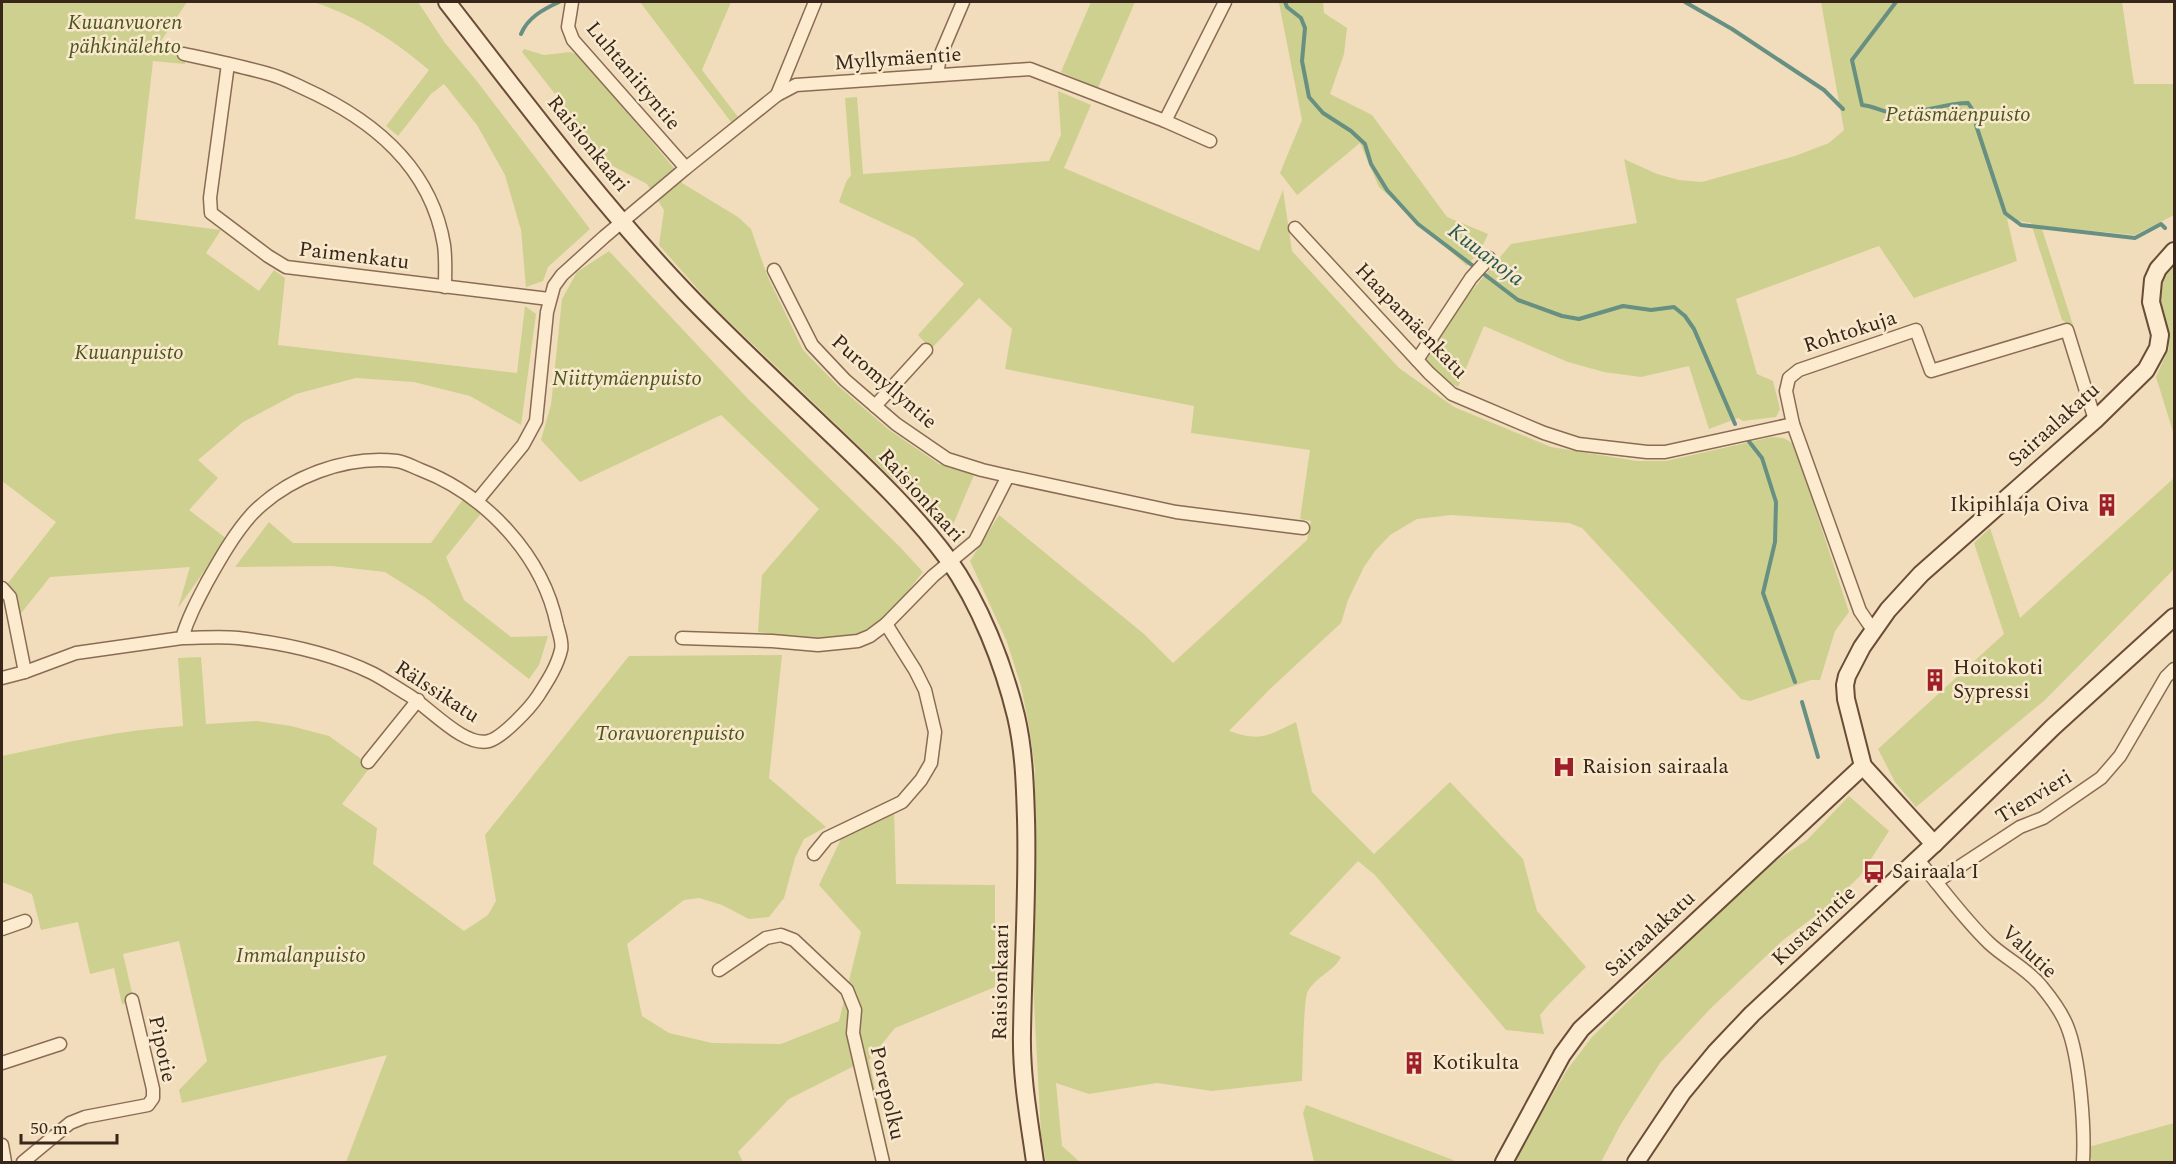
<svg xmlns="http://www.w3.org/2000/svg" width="2176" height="1164" viewBox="0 0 2176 1164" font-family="Spectral,serif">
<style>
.green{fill:#cdd08f}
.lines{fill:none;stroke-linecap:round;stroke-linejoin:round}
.stream{stroke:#679082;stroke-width:4}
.street-casing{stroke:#8a6c54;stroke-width:15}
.secondary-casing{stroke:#6b4d37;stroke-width:20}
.street{stroke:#fcebcf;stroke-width:12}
.secondary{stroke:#fcebcf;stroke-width:16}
.labels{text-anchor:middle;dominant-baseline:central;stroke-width:5;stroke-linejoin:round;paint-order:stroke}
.park-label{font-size:21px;font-style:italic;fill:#4d561f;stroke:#f8e8cc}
.street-label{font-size:21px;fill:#38261a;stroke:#f8e8cc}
.poi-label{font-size:21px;fill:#38261a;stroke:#f8e8cc;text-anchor:start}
.water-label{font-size:22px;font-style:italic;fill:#285952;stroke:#f8e8cc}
</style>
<rect width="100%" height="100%" fill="#f1ddbc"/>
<g class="green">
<path d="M2,2H187L159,44L187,47L185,64L153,61L135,219L221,230L206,253L259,291L274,270L285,278L278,345L517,373L525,306L536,314L521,425L470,396L414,382L356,378L296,394L243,422L198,460L218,478L189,510L227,539L178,608L190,567L50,577L18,617L8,583L56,522L2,481Z"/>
<path d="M314,2H418L445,43L476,80L590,229L548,267L543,281L526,287L521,230L505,175L477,125L444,84L431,94L398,136L386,126L429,70C392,39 360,18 314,2Z"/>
<path d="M640,2H731L702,70L738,117L731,122Z"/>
<path d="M1091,2H1135L1098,88L1061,72Z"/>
<path d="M1276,2H1323L1324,13L1347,28L1344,54L1330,94L1372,115L1447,217L1488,234L1481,249L1467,266L1379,187L1360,143L1297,195L1280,173L1302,120L1279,3Z"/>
<path d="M1821,2H2122L2134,84H2174V215L2135,235L2041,226L2074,328L2062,320L2031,223L2007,219L2017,261L1914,298L1879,246L1736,299L1757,374L1773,381L1780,409L1776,417L1743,421L1738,418L1709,429L1689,366L1641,377L1604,372L1568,362L1484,326L1458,387L1443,379L1424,360L1470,293L1511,244L1637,223L1624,159L1657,174L1679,180L1702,182L1795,156L1829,143L1844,130Z"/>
<path d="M524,49L544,55L570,52L580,56L678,173L682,183L738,217L751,229L767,275L803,350L837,385L888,429L939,464L974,475L952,527H945L918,503L711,304L659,245L664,210L647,184L611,165L522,52Z"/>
<path d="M1058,91L1091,105L1064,168L1259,251L1283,190L1292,251L1399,368L1454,407L1551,447L1637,461H1666L1772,437C1782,437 1789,439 1795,447L1849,612L1835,631L1820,680H1811L1750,701L1741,699L1582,528L1569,523L1451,515L1417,519L1390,535L1375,551L1364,567L1348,600L1341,623L1269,690L1229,731C1261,742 1267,736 1296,722L1312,792L1374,854L1450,782L1523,859L1537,911L1586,967L1550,1003L1540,1015L1544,1034L1506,1030L1375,875L1358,861L1289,934L1341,957C1335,970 1317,976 1308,991C1303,1000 1303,1065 1302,1081L1212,1091L1157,1083L1089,1094L1056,1083L1062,1146L1080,1162H1046L1041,1135L1033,983L1035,769L1029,726L1021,686L1007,642L970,561L999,515L1144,634L1173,663L1307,540L1311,521L1300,519L1310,450L1191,433L1194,406L1005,369L1012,329L979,298L931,349L918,335L964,284L915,238L839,202L846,182L851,175L845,98L857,97L863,174L1049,161L1061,135Z"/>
<path d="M609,251L748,399L899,546L923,572C909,589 894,612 876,624C841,647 796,637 758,632L762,575L819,509L721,415L580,482L541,440L551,405L562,299L577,272Z"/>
<path d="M2174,266V435L2156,377L2169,348L2160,307L2162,281Z"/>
<path d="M2174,478V569L2045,700L1916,807L1895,782L1878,749L2004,634L1974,543L1990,528L2020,618Z"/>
<path d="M464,498L483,511L446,557L464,600L511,637L548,636L539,665L529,679L426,598L385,572L332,566L235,567L269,522L293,543H431Z"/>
<path d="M782,655L769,778L826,827L804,839L795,858L784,898L769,917L749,919L722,905L699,898L684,900L627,944L642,1016L669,1033L712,1043L781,1044L839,1021L861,932L819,885L841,839L894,808L896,884L995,885V987L895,1028L869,1060L890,1162H877L856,1065L789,1099L738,1152L743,1162H346L387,1055L182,1103L179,1090L207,1061L179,941L123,954L134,1001L122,1004L114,968L90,974L78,922L41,930L32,894L2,882V756C62,743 121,730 183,726L178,658L201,657L206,724L257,721L291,726L329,736L371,766L342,804L377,828L373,864L464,931L488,915L496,901L485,835L629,656Z"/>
<path d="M1849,796L1889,831L1860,876L1831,904L1782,941L1710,1009L1660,1063L1621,1124L1601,1162H1513L1567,1070L1592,1037L1759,872L1807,840Z"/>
<path d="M1306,1105L1448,1158L1458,1162H1314L1303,1113Z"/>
<path d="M2174,1123V1162H2093L2085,1148Z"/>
</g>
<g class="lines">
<g class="stream">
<path d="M1285,2L1287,7L1301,18L1305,28L1302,61L1309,97L1323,113L1351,131L1365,144L1371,164L1387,190L1418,224L1518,300L1562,316L1579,319L1623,306L1651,310L1674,307L1685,316L1694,329L1735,424"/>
<path d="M1685,2L1732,29L1824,90L1843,109"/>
<path d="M1896,2L1852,60L1862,105C1874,106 1882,112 1893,113C1918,115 1943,103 1968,103L1972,109"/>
<path d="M521,34C528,17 544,9 559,2"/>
<path d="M1976,125L2005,213L2021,225L2135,238L2161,224L2165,228"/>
<path d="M1747,439L1762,458L1776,502L1775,542L1763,593L1795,682"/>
<path d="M1802,702L1818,757"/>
</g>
<g class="street-casing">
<g id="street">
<path d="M572,2L568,27L573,40L686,168"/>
<path d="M184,54C212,60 241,66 269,74C281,77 292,83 303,88C372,119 431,166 444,245C446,259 445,273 445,287"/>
<path d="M228,64L210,198L211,213L268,256L286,267L549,299"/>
<path d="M937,75L940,56L963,2"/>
<path d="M777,95L815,2"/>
<path d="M1165,121L1225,2"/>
<path d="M1295,228L1429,373L1452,394L1544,433L1578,444L1647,452H1665L1793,424"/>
<path d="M774,270L812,345L845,380L896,424L947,459L982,470L1008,476"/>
<path d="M1417,360L1471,278L1489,258"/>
<path d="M875,406L926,350"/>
<path d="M477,501L523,445L536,421L547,312L554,286L562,275L604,237L686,168L777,95L796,85L1030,69L1165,121L1210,141"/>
<path d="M2,588L10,597L25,672"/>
<path d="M1873,630L1860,611L1793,424L1786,391L1789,378L1799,370L1916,330L1931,371L2067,330L2095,420"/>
<path d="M682,638L772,641L818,645L858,641L870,636L886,624L933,576L975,541L1008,476L1176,512L1303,528"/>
<path d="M2,678L25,672L76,653L182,638C188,618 197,601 207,582C220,559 234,534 252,514C288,477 346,455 397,461C405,462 413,467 421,470C486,495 543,556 557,625C559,633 563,643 561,650C557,667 547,682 538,696C530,708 503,737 489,741C464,748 428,706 407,694C395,687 384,679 372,673C331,653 283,643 238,638C220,636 200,638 182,638"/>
<path d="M368,762L418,700"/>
<path d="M814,854L827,838L902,802L921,780L931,763L935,732L925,690L915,670L886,624"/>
<path d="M1918,860C1941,887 1963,918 1989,943C2006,959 2028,969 2042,987C2051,998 2062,1013 2067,1026C2080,1058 2085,1128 2083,1162"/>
<path d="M1936,882L2020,827L2043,818L2101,778L2120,756L2166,677L2174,669"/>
<path d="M2,929L25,921"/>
<path d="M719,970L766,938L781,935L794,940L847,990L855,1010L853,1033L883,1162"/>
<path d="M2,1063L60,1044"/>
<path d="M2,1145L5,1162"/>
<path d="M23,1162L70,1123L85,1117L148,1105L153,1098V1089L132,1000"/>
</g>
</g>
<g class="secondary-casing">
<g id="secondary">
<path d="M447,2C524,101 600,203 687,294C733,342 783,388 831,434C872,473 914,513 948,559C980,604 1003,663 1016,716C1024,750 1025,785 1026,819C1028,890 1023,961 1022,1033C1021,1077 1029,1119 1035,1162"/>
<path d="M1934,844L1863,766L1846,699L1845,685L1847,676L1862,647L1888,610L1921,574L2095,420L2146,370L2158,348L2160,335L2151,302L2153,280L2158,269L2174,251"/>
<path d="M1504,1162L1562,1055L1581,1029L1863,766"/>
<path d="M1636,1162L1682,1093L1715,1053L1752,1014L1934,844L2053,727L2174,617"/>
</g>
</g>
<use href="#street" class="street"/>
<use href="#secondary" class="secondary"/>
</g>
<defs>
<g id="building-bare" transform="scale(1.8)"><path d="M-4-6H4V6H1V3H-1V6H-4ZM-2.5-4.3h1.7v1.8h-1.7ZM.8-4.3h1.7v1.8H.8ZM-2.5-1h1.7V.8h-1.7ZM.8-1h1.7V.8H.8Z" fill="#9e1f2a" stroke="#f8e8cc" stroke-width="2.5" paint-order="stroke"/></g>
<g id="hospital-bare" transform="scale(1.8)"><path d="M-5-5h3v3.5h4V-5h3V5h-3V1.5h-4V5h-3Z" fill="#9e1f2a" stroke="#f8e8cc" stroke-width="2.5" paint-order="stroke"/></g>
<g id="bus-bare" transform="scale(1.8)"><path d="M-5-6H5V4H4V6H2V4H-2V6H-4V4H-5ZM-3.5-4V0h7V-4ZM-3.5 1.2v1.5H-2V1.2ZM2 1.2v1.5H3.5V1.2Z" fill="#9e1f2a" stroke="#f8e8cc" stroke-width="2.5" paint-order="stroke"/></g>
</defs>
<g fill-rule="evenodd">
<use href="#building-bare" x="2107" y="505"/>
<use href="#building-bare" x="1935" y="680"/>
<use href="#hospital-bare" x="1564" y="767"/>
<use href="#bus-bare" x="1874" y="872"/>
<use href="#building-bare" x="1414" y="1063"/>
</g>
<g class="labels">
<g class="park-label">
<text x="125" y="23">Kuuanvuoren<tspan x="125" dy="24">pähkinälehto</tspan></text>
<text x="1958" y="115">Petäsmäenpuisto</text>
<text x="129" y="353">Kuuanpuisto</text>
<text x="627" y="379">Niittymäenpuisto</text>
<text x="670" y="734">Toravuorenpuisto</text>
<text x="301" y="956">Immalanpuisto</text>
</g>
<g class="street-label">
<text transform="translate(898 59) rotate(-4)">Myllymäentie</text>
<text transform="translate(633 76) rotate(50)">Luhtaniityntie</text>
<text transform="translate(588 144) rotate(51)">Raisionkaari</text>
<text transform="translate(354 256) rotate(7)">Paimenkatu</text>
<text transform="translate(1411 321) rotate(46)">Haapamäenkatu</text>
<text transform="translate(1850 332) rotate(-18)">Rohtokuja</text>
<text transform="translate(884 382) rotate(41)">Puromyllyntie</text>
<text transform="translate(2054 425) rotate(-42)">Sairaalakatu</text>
<text transform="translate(921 496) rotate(48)">Raisionkaari</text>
<text transform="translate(437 692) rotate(33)">Rälssikatu</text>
<text transform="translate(2034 797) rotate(-31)">Tienvieri</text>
<text transform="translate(1814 926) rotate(-43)">Kustavintie</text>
<text transform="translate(1650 934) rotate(-43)">Sairaalakatu</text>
<text transform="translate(2029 952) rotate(43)">Valutie</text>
<text transform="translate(1001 982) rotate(-89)">Raisionkaari</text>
<text transform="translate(162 1049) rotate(78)">Pipotie</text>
<text transform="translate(887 1093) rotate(77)">Porepolku</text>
</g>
<g class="poi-label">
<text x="2089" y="505" text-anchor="end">Ikipihlaja Oiva</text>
<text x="1953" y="668">Hoitokoti<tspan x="1953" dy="24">Sypressi</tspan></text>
<text x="1582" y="767">Raision sairaala</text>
<text x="1892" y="872">Sairaala I</text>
<text x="1432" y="1063">Kotikulta</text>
</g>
<g class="water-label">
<text transform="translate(1486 255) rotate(37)">Kuuanoja</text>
</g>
</g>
<rect width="2176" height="1164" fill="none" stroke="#38261a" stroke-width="6"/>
<path d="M21 1134v9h96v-9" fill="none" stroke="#38261a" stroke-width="3"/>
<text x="30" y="1134" font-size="18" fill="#38261a" stroke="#f8e8cc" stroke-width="4.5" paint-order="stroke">50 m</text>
</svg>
